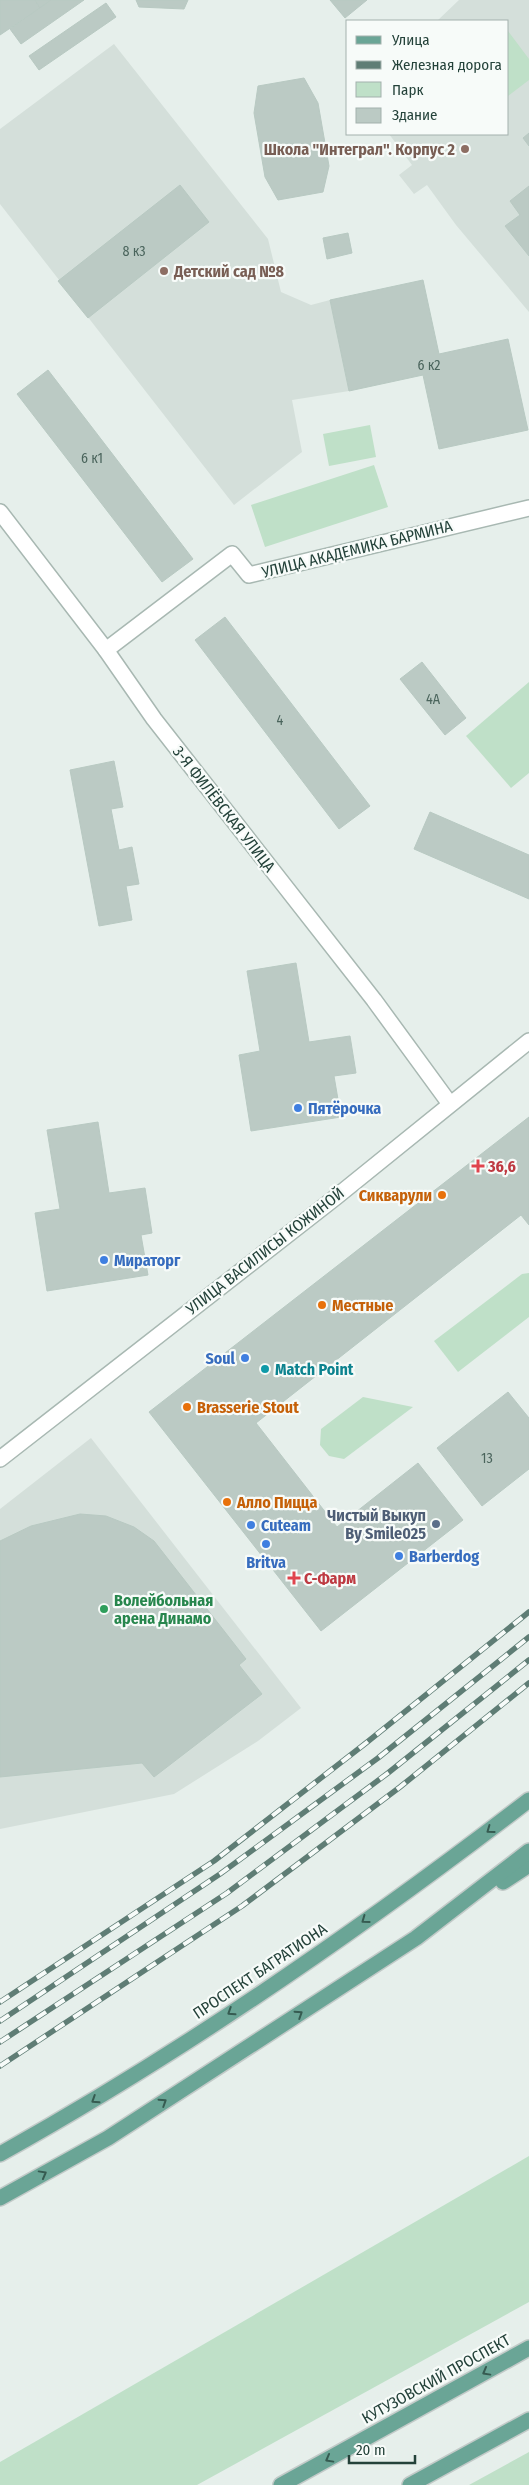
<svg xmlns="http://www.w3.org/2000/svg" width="529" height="2485" viewBox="0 0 529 2485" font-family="'Fira Sans Condensed',sans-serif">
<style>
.built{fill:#d4dfda}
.green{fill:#bfe0c8}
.building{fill:#bbcac4;stroke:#b8c9c2}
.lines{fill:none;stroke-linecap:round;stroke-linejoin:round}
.minor-casing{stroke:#a8b8b2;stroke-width:18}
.tertiary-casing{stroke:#a8b8b2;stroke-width:18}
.primary-casing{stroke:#c2cac8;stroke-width:18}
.minor{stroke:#fff;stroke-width:15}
.tertiary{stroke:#fff;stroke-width:15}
.primary{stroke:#6aa596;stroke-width:15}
.rail-casing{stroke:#5f7d75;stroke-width:5.5}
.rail{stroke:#f7fbf9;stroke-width:4;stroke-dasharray:11;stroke-linecap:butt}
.oneway{stroke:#365b51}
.education-dot{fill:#8d6e63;stroke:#f7fbf9;stroke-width:2}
.shop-dot{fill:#3f7fe0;stroke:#f7fbf9;stroke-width:2}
.health-dot{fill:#e0444e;stroke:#f7fbf9;stroke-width:2}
.food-dot{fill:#e8710a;stroke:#f7fbf9;stroke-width:2}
.culture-dot{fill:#0f9aa8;stroke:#f7fbf9;stroke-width:2}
.service-dot{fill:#5c6f8a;stroke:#f7fbf9;stroke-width:2}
.leisure-dot{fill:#2e9e5b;stroke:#f7fbf9;stroke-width:2}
.labels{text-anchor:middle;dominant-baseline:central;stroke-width:4.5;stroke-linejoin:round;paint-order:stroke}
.number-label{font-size:14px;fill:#4a645c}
.education-label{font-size:16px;font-weight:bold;fill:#785e54;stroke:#f7fbf9;text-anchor:end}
.street-label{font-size:16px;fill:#24423a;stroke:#f7fbf9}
.shop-label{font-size:16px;font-weight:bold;fill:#366cbe;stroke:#f7fbf9;text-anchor:start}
.health-label{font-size:16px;font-weight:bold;fill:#be3a42;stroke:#f7fbf9;text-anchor:start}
.food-label{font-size:16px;font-weight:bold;fill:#c56008;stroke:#f7fbf9;text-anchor:start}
.culture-label{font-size:16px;font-weight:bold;fill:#0d838f;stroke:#f7fbf9;text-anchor:start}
.service-label{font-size:16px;font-weight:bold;fill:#4e5e75;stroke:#f7fbf9;text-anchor:end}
.leisure-label{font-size:16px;font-weight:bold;fill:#27864d;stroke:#f7fbf9;text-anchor:start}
</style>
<rect width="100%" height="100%" fill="#e6efeb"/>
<g class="built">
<path d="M459,0H529V312L456,225L427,185L414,194L399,175L412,165L389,134H508V21H437Z"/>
<path d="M114,44L268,239L281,292L311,305L330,300L349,391L292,400L302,452L234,505L0,204V129Z"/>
<path d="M91,1438L301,1708L258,1741L174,1794L0,1829V1509Z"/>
</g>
<g class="green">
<path d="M508,31L529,59V80L508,96Z"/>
<path d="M370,425L376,457L329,466L323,434Z"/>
<path d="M374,465L388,507L265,547L251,505Z"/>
<path d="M529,682V773L511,788L466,736Z"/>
<path d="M529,1273V1317L458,1372L434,1341L522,1274Z"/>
<path d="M363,1397L413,1407L344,1459L329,1456L320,1445L321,1429Z"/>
<path d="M529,2156V2302L197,2485H0V2462Z"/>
<path d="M529,2452V2485H469Z"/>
</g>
<g class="building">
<path d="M0,0H35L40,8L0,35Z"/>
<path d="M35,0H51L40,8Z"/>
<path d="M51,0H84L21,44L10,29Z"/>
<path d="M136,0H188L184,9L139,7Z"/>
<path d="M330,0H367L345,18Z"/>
<path d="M106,3L116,17L39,70L29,56Z"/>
<path d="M304,78L318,103L329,166L323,192L278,200L265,177L254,113L258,86Z"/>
<path d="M529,133V146L523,138Z"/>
<path d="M180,185L209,222L88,318L58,281Z"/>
<path d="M529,186V256L505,226L520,215L510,201Z"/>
<path d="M348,233L352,253L327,259L323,238Z"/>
<path d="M423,280L439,354L508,339L528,430L439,449L423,375L349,391L330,300Z"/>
<path d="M48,370L193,559L162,582L17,394Z"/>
<path d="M225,617L370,806L339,829L195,640Z"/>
<path d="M422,662L466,718L445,735L400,679Z"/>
<path d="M114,761L123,807L111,809L119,850L132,847L139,884L126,886L132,920L99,926L70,770Z"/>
<path d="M430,812L529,855V899L414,849Z"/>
<path d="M296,963L309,1042L350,1036L356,1073L334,1076L341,1117L251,1131L239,1055L260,1051L247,971Z"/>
<path d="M529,1117V1225L521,1215L256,1423L337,1527L418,1463L463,1520L321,1631L149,1412Z"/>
<path d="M98,1122L109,1193L145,1188L152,1233L141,1235L148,1275L47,1291L35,1213L60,1209L47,1130Z"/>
<path d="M508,1392L529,1418V1469L482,1506L437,1448Z"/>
<path d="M80,1514L106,1516L134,1527L154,1541L246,1659L239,1665L262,1694L154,1777L142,1763L0,1777V1541L31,1526Z"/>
</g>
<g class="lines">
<g class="minor-casing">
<g id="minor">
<path d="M0,512L106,650L154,719L374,1000L450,1104"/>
<path d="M106,650L232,554L249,575L529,508"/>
</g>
</g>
<g class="tertiary-casing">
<path id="tertiary" d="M0,1459L336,1197L529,1041"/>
</g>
<g class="primary-casing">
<g id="primary">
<path d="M503,1882L529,1865"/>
<path d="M0,2154C185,2051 361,1929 529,1800"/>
<path d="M0,2198L108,2138L416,1938L529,1851"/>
<path d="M281,2485L529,2348"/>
<path d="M410,2485L529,2420"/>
</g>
</g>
<use href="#minor" class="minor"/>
<use href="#tertiary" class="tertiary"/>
<use href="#primary" class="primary"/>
<g class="rail-casing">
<g id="rail">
<path d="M0,2002L214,1861L366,1743L529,1612"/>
<path d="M0,2021L220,1874L378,1758L529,1637"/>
<path d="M0,2042L227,1893L388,1773L529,1660"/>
<path d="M0,2066L242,1906L400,1787L529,1683"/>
</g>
</g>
<use href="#rail" class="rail"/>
</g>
<defs><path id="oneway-chevron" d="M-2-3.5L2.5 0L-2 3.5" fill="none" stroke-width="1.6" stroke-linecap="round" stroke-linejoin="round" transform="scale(1.25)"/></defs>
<g class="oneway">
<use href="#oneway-chevron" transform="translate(490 1830) rotate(144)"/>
<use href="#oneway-chevron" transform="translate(365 1920) rotate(144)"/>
<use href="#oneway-chevron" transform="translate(231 2012) rotate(147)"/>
<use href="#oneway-chevron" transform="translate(299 2014) rotate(-33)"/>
<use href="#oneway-chevron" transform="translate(95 2100) rotate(147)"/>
<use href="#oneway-chevron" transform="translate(163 2102) rotate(-33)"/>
<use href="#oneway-chevron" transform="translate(43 2174) rotate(-29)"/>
<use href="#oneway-chevron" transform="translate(486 2372) rotate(151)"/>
<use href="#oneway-chevron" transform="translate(329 2459) rotate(151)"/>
</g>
<g class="education-dot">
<circle cx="465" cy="149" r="5"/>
<circle cx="164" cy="271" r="5"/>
</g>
<g class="shop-dot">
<circle cx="298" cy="1108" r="5"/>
<circle cx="104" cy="1260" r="5"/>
<circle cx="245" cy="1358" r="5"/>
<circle cx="251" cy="1525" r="5"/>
<circle cx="266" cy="1544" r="5"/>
<circle cx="399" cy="1556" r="5"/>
</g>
<g class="health-dot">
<path d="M475.5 1158.5h5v5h5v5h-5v5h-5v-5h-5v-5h5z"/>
<path d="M291.5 1570.5h5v5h5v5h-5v5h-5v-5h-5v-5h5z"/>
</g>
<g class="food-dot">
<circle cx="442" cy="1195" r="5"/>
<circle cx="322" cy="1305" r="5"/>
<circle cx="187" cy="1407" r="5"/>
<circle cx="227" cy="1502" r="5"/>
</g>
<circle class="culture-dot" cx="265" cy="1369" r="5"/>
<circle class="service-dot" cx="436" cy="1524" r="5"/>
<circle class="leisure-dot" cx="104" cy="1609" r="5"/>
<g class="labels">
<g class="number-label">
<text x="134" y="251">8 к3</text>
<text x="429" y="365">6 к2</text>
<text x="92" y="458">6 к1</text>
<text x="433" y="699">4А</text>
<text x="280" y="720">4</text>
<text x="487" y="1458">13</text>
</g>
<g class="education-label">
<text x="455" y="149">Школа "Интеграл". Корпус 2</text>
<text x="174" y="271" text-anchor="start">Детский сад №8</text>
</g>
<g class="street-label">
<text transform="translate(357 549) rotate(-14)">УЛИЦА АКАДЕМИКА БАРМИНА</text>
<text transform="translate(224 809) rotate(52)">3-Я ФИЛЁВСКАЯ УЛИЦА</text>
<text transform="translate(265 1251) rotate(-38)">УЛИЦА ВАСИЛИСЫ КОЖИНОЙ</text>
<text transform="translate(260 1971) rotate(-34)">ПРОСПЕКТ БАГРАТИОНА</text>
<text transform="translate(436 2379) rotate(-29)">КУТУЗОВСКИЙ ПРОСПЕКТ</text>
</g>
<g class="shop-label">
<text x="308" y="1108">Пятёрочка</text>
<text x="114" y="1260">Мираторг</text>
<text x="235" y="1358" text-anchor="end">Soul</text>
<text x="261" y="1525">Cuteam</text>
<text x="409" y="1556">Barberdog</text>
<text x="266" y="1562" text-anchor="middle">Britva</text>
</g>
<g class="health-label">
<text x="488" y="1166">36,6</text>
<text x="304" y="1578">C-Фарм</text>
</g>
<g class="food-label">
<text x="432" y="1195" text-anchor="end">Сикварули</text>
<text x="332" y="1305">Местные</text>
<text x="197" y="1407">Brasserie Stout</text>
<text x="237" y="1502">Алло Пицца</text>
</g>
<g class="culture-label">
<text x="275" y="1369">Match Point</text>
</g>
<g class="service-label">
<text x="426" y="1515">Чистый Выкуп<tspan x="426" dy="18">By Smile025</tspan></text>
</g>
<g class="leisure-label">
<text x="114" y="1600">Волейбольная<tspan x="114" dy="18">арена Динамо</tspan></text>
</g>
</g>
<rect x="346" y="20" width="162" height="115" fill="#f7fbf9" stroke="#a3b1ad"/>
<rect x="356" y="36" width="25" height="8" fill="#6aa596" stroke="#a3b1ad"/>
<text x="392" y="45" font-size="15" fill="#24423a">Улица</text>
<rect x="356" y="61" width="25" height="8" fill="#5f7d75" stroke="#a3b1ad"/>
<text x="392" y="70" font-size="15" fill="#24423a">Железная дорога</text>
<rect x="356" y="82" width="25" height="15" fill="#bfe0c8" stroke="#a3b1ad"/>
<text x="392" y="95" font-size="15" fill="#24423a">Парк</text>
<rect x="356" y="108" width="25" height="15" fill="#bbcac4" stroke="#a3b1ad"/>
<text x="392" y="120" font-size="15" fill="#24423a">Здание</text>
<path d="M349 2455v8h66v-8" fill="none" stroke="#24423a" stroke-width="2.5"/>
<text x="356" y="2455" font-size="15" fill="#24423a" stroke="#f7fbf9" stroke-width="4" paint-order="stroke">20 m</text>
</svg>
